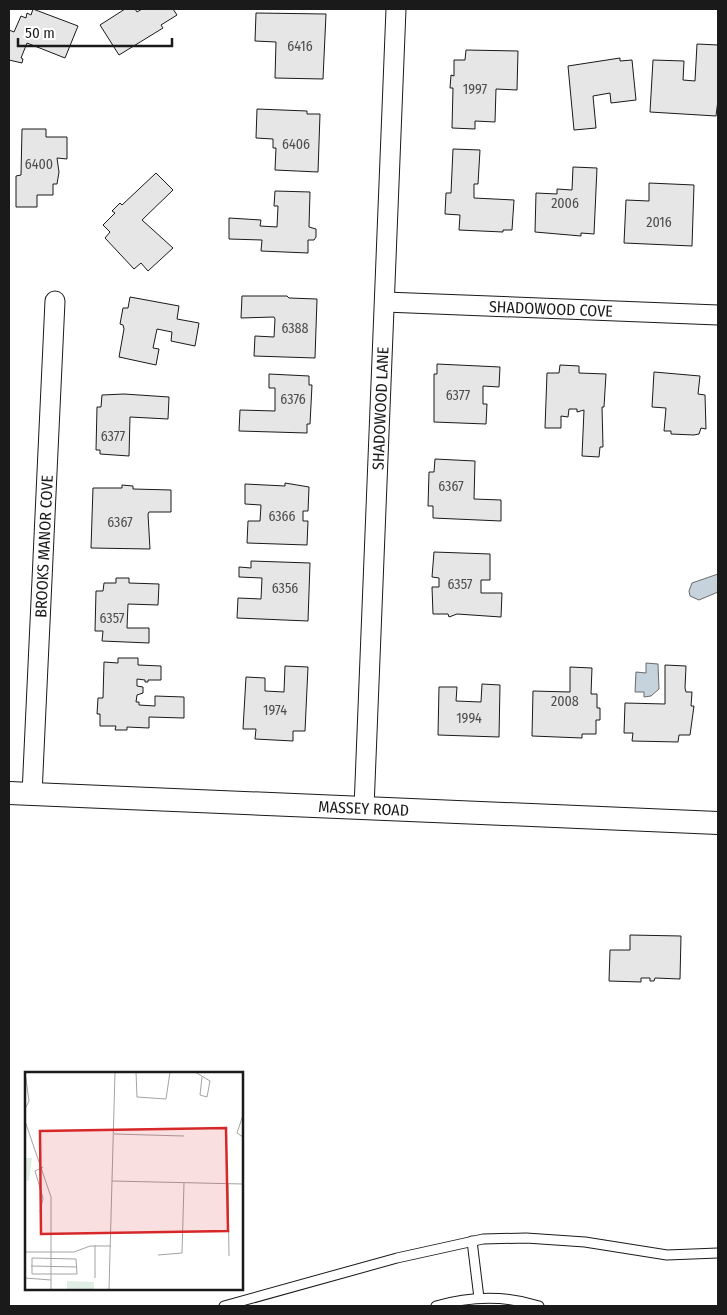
<svg xmlns="http://www.w3.org/2000/svg" width="727" height="1315" viewBox="0 0 727 1315" font-family="'Fira Sans Condensed',sans-serif">
<style>
.water{fill:#c6d2dc;stroke:#6a6a6a}
.building{fill:#e6e6e6;stroke:#1a1a1a}
.lines{fill:none;stroke-linecap:round;stroke-linejoin:round}
.service-casing{stroke:#1a1a1a;stroke-width:11}
.minor-casing{stroke:#1a1a1a;stroke-width:21}
.tertiary-casing{stroke:#1a1a1a;stroke-width:24}
.service{stroke:#fff;stroke-width:9}
.minor{stroke:#fff;stroke-width:19}
.tertiary{stroke:#fff;stroke-width:22}
.labels{text-anchor:middle;dominant-baseline:central;stroke-width:4;stroke-linejoin:round;paint-order:stroke}
.number-label{font-size:14px;fill:#4d4d4d}
.street-label{font-size:16px;fill:#1a1a1a;stroke:#fff}
.inset-road{fill:none;stroke:#a3a3a3;stroke-width:1}
.view{fill:#d62828;fill-opacity:0.15;stroke:#d62828;stroke-width:2.5}
.inset-edge{fill:none;stroke:#1a1a1a;stroke-width:2.5}
</style>
<rect width="100%" height="100%" fill="#fff"/>
<g class="water">
<path d="M718,574V592L699,600L690,596L689,591L692,583Z"/>
<path d="M646,663L658,664L659,689L651,696L644,697V692H635L636,672L646,673Z"/>
</g>
<g class="building">
<path d="M33,9L78,26L65,58L27,43L21,58L23,59L22,63L9,60V30L14,32L21,16L26,18L27,13L31,15Z"/>
<path d="M125,9H135L137,12L142,9H173L177,15L161,25L163,28L119,55L100,25Z"/>
<path d="M256,13L326,14L323,79L275,78L276,42L255,41Z"/>
<path d="M697,44L718,45V100L716,116L650,112L653,60L684,61L683,80L695,81Z"/>
<path d="M466,50L518,51L517,90L496,89L495,122L475,121V129L452,128L453,88H450L451,75L454,76V60H465Z"/>
<path d="M620,58V61L632,60L636,100L611,103L610,93L593,96L596,128L574,130L568,66Z"/>
<path d="M257,109L307,111V114H320L318,172L275,170L276,148H273V139L256,138Z"/>
<path d="M22,129H46V137H67V159L57,158L59,172L57,184H53V195H37V207H16V176L21,175Z"/>
<path d="M453,149L480,150L478,184H474V198L514,200L512,230H503V232L459,230L460,215L445,214L446,193H451Z"/>
<path d="M573,167L597,168L594,234L581,233V236L535,232L536,193L557,194V189L572,190Z"/>
<path d="M156,173L173,190L142,220L173,248L148,271L141,263L134,269L105,238L110,232L103,225L115,213L112,211L120,203L122,205Z"/>
<path d="M649,183L694,185L692,246L624,243L626,200L649,201Z"/>
<path d="M275,191L310,192L309,227L316,229V237L314,240H308V253L261,251L262,240L229,239V218L261,220L260,226L277,227L278,206H274Z"/>
<path d="M242,296H287L289,298L317,299L315,358L254,356L255,336L274,337L275,319L274,317L241,318Z"/>
<path d="M130,297L179,306L177,319L199,323L195,346L171,341L172,332L157,329L153,348L159,349L156,365L119,357L124,329L123,325L120,324L123,308H128Z"/>
<path d="M437,364L500,367L499,387L483,386V404H487L486,424L434,422V374H437Z"/>
<path d="M560,365L579,366V373L606,374L604,407H602L603,447H600L599,457L582,456L584,410L577,412V409H569L568,417L561,416V428H545L547,373H559Z"/>
<path d="M654,372L700,376L698,394L705,395L706,429L701,428L699,434L694,435L671,434V431H664L666,408L652,407Z"/>
<path d="M269,374L309,376V385H312L310,424H307V433L239,431L240,410L275,411V388H269Z"/>
<path d="M124,394L169,397L168,419L130,417L129,456L100,454V450H96L97,407H101L102,395Z"/>
<path d="M435,459L475,461L474,499L501,500V521L433,518V506H428L429,472H434Z"/>
<path d="M285,483L309,487L308,511H303V521H308L307,545L247,543L248,521H260L261,505L245,504V484L285,486Z"/>
<path d="M122,485L133,486V489L171,490V512H149L148,514L150,549L91,548L93,488H122Z"/>
<path d="M434,552L490,554V580H481V593H502L501,617L457,614L449,617L448,614H433L432,587H439V578L432,577Z"/>
<path d="M251,561L310,563L308,621L237,618L238,598L261,599L262,578L239,577V567L251,568Z"/>
<path d="M116,578H129V583L159,584L158,605L128,604L127,628H149V643L102,641L103,631H95L96,591H103L104,583H116Z"/>
<path d="M118,658H138V665L161,666V680H148V682H145V680L137,679V686L143,687V693L137,695L136,702H139V705L155,706V696L184,697V718L149,717V728L127,727V730H115L116,726H100V714H97L98,698H103L104,662L118,663Z"/>
<path d="M665,665L686,666L685,688L686,692H692L691,706H694L690,735H679L678,742L632,741L633,733H624L625,703L665,704Z"/>
<path d="M285,666L308,667L305,731H293V741L255,739L256,729H243L246,677L265,678V691L284,692Z"/>
<path d="M570,667L592,668L591,694H597V708H600V720H596V734H582V738L532,736L533,691L570,692Z"/>
<path d="M482,684L500,685L499,737L438,735L439,687H457L456,701L481,702Z"/>
<path d="M630,935L681,936L680,979L655,978L654,981H650V978H641V982L609,981L610,950H630Z"/>
</g>
<g class="lines">
<g class="service-casing">
<g id="service">
<path d="M472,1241L479,1298"/>
<path d="M224,1306L397,1258L483,1239L526,1238L585,1242L667,1255L718,1253"/>
<path d="M436,1306C471,1296 504,1295 539,1306"/>
</g>
</g>
<g class="minor-casing">
<g id="minor">
<path id="s1" d="M385,302L718,315"/>
<path id="s2" d="M32,794L55,301"/>
<path id="s3" d="M364,808L396,9"/>
</g>
</g>
<g class="tertiary-casing">
<g id="tertiary">
<path id="s4" d="M9,793L718,823"/>
</g>
</g>
<use href="#service" class="service"/>
<use href="#minor" class="minor"/>
<use href="#tertiary" class="tertiary"/>
</g>
<g class="labels">
<g class="number-label">
<text x="300" y="46">6416</text>
<text x="475" y="89">1997</text>
<text x="296" y="144">6406</text>
<text x="39" y="164">6400</text>
<text x="565" y="203">2006</text>
<text x="659" y="222">2016</text>
<text x="295" y="328">6388</text>
<text x="458" y="395">6377</text>
<text x="293" y="399">6376</text>
<text x="113" y="436">6377</text>
<text x="451" y="486">6367</text>
<text x="282" y="516">6366</text>
<text x="120" y="522">6367</text>
<text x="460" y="584">6357</text>
<text x="285" y="588">6356</text>
<text x="112" y="618">6357</text>
<text x="565" y="701">2008</text>
<text x="275" y="710">1974</text>
<text x="469" y="718">1994</text>
</g>
<g class="street-label">
<text stroke="none"><textPath href="#s1" startOffset="166">SHADOWOOD COVE</textPath></text>
<text stroke="none"><textPath href="#s3" startOffset="400">SHADOWOOD LANE</textPath></text>
<text stroke="none"><textPath href="#s2" startOffset="248">BROOKS MANOR COVE</textPath></text>
<text stroke="none"><textPath href="#s4" startOffset="355">MASSEY ROAD</textPath></text>
</g>
</g>
<g transform="translate(25 1072)">
<rect width="218" height="218" fill="#fff"/>
<path d="M0,86H7L4,109L0,108ZM42,209L69,210V217H42Z" fill="#e0efe3"/>
<path class="inset-road" d="M111,0L112,25L141,27L145,0M170,0L185,9L182,25L175,23L177,5M0,37L4,29L0,0M218,43L212,61L218,65M0,49L26,125V217M89,62L159,64M87,109L218,112M203,112L204,184M15,140L18,126L10,99L18,95M0,180H49L65,174H86M133,183L157,181L159,111M7,186L51,187L52,202H7ZM6,194L52,195M0,206L26,208M70,206V173M84,217L90,0"/>
<path class="view" d="M201,56L203,159L16,162L15,59Z"/>
<rect width="218" height="218" class="inset-edge"/>
</g>
<rect width="727" height="1315" fill="none" stroke="#1a1a1a" stroke-width="20"/>
<path d="M18 38v8h154v-8" fill="none" stroke="#1a1a1a" stroke-width="2.5"/>
<text x="25" y="38" font-size="15" fill="#1a1a1a" stroke="#ffffff" stroke-width="4" paint-order="stroke">50 m</text>
</svg>
